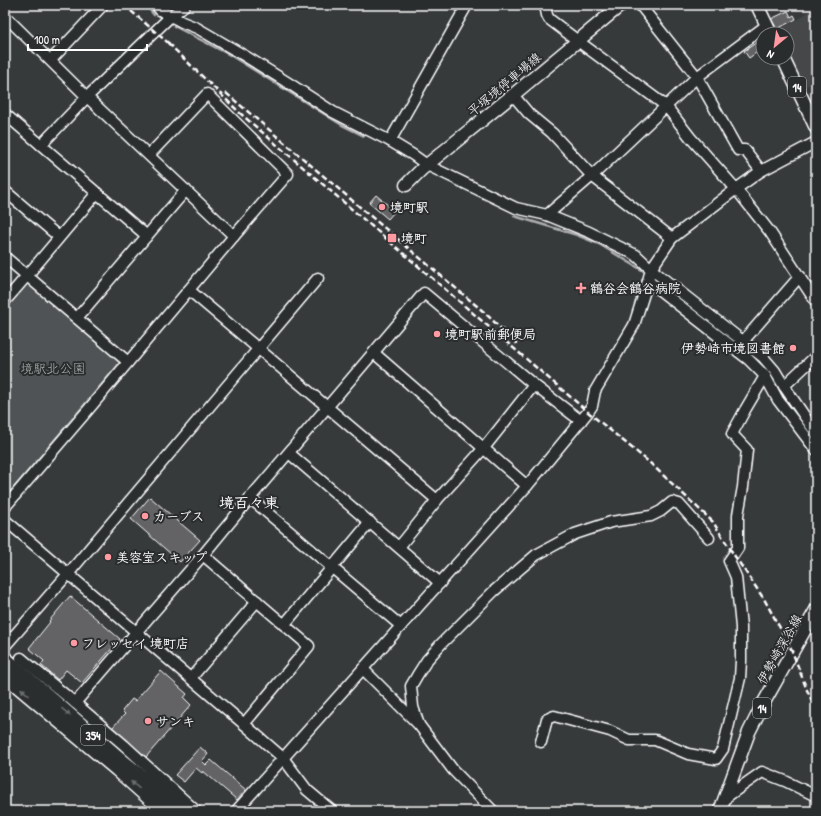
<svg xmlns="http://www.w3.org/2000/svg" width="821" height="816" viewBox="0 0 821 816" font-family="'Patrick Hand','Klee One',sans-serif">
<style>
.built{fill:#444748}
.green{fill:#505354;stroke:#a8a9aa}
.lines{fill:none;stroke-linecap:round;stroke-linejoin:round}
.stream{stroke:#adaeaf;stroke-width:2.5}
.building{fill:#636465;stroke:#fff}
.minor-casing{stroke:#fff;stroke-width:13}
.major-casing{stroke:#fff;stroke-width:15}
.highway-casing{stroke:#fff;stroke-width:17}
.minor{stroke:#2a2d2e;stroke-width:10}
.major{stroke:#2a2d2e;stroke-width:12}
.highway{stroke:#2a2d2e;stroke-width:14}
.rail{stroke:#fff;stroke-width:2.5;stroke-dasharray:6 3;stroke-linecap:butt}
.oneway{fill:#6a6c6d}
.poi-dot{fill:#ff9aa2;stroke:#2a2d2e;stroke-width:1.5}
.labels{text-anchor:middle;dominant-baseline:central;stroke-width:4;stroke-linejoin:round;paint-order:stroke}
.shield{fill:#2a2d2e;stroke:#bfc0c0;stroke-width:1}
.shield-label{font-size:12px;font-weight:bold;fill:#fff}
.street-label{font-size:13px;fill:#fff;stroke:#2a2d2e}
.poi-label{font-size:13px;font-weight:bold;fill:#fff;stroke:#2a2d2e;text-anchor:start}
.park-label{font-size:13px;fill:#b0b2b2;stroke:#2a2d2e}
.quarter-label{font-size:15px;font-weight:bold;fill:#fff;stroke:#2a2d2e}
</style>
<rect width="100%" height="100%" fill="#373a3b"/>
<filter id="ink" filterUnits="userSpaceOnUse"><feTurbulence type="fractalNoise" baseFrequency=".025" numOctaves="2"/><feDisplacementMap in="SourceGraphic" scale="8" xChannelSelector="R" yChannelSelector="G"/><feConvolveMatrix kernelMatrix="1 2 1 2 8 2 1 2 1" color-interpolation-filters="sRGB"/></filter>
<g filter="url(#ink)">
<path class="built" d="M816,5V79L804,88L787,54V34H777L776,31L799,19Z"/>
<path class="green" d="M25,283H28L119,360V363L5,497V306Z"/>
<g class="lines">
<g class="stream">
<path d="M146,5L154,15"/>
<path d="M174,26L230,55L342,125L364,136"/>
<path d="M514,216L577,235L599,244L647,273"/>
<path d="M704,317L738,344"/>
<path d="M750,353L763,365L776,383L785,400L806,427"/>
</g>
</g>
<g class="building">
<path d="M788,11L791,17L794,15L796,19L777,29L771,19Z"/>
<path d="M763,38V48L749,58L744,51Z"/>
<path d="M376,195L395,211L388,219L369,203Z"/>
<path d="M150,497L200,540L180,562L131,519Z"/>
<path d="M70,596L120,639L82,683L66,670L58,680L41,665L44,661L29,648L50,622L49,621Z"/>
<path d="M161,671L187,694L184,698L191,705L146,757L112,728L125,714L122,711L132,699L135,701Z"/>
<path d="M200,747L208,754L202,761L206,765L211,760L246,790L237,800L203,771L202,773L196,768L184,782L175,775Z"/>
</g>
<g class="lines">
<g class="minor-casing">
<g id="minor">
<path d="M156,5L160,10L182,22L197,28L245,56L290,84L333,112L390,141L413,155L427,165L516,208L547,215L589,232L636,255L651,269L763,357L775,371L784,386L816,433"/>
<path d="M545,5L547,15L549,19L578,41L666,106L690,137L736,189L770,232L816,302"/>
<path d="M640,5L697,77L738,150H745L761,171"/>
<path d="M5,16L87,97L234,236"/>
<path d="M51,60L103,5"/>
<path d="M513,95L529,114L552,133L592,176L672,238"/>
<path d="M5,114L147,236"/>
<path d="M390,141L467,5"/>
<path d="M41,145L87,97L171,16L185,5"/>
<path d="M5,191L59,237"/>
<path d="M547,215L592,176L697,77L767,25"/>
<path d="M5,257L128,362"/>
<path d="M648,281L748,359L765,376L778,400L816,450"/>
<path d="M189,290L437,500"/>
<path d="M5,301C36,266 66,229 97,193"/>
<path d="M77,318L186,190"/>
<path d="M739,346L800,276"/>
<path d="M374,353L527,486"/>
<path d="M784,386L816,356"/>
<path d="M289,453L440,583"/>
<path d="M250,498L401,626"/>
<path d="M5,507L88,410L234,236L288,174L207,94L149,155"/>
<path d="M5,520L244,724L283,758L307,790L332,811"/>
<path d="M399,547L437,500L484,448L534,385"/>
<path d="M203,555L309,646L244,724"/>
<path d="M284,625L370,522"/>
<path d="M5,646L68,574L318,278"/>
<path d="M21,658L75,703L124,745L196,811"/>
<path d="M363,669L419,725L453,770L493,811"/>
<path d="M191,678L257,601"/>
<path d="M75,703L203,555L250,498L424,293L534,385L581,421"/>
<path d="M419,725L413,707L411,686L418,674L427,660L441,644L494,591L536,555L575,534L611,522L651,516L661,511L672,502L679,504L709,538"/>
<path d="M541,742L547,719L554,716L610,731L629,740H655L688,754L716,759L723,749L740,678L741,661V627L736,577L729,561L738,548V515L743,487L747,450L732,434L745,410L765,376"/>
<path d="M725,798L762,772L785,781L816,796"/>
<path d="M236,811L401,626L527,486L588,412L592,406L595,391L634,325L648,281L651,269L672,238L736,189L761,171L816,142"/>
</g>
</g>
<g class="major-casing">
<g id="major">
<path d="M757,5L771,34"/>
<path d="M783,58L816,128"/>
<path d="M406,185L422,169L513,95L621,5"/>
<path d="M720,811L749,732L763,704L816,610"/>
</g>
</g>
<g class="highway-casing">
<g id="highway">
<path d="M5,659L123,762L162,793L182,811"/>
<path d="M5,675L117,769L164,811"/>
</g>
</g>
<use href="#minor" class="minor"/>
<use href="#major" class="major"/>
<use href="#highway" class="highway"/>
<g class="rail">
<path d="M124,5L173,47"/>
<path d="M168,43L241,114L588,412L649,462L713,522L734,555L764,599L779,626L792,651L807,690L816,710"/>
<path d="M226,93L394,236L484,312L517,344"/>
</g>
</g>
<defs><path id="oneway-solid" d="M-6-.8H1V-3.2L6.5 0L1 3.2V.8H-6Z"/></defs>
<g class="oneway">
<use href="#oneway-solid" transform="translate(25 692) rotate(-140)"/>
<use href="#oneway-solid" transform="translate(66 712) rotate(41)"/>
<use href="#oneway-solid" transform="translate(135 785) rotate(-139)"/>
</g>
</g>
<g class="poi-dot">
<circle cx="382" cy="207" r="4"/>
<rect x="387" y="233" width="10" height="10" rx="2"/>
<path d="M579 282h4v4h4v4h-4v4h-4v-4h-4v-4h4z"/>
<circle cx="437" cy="334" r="4"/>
<circle cx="793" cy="348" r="4"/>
<circle cx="145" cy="516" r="4"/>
<circle cx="108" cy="557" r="4"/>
<circle cx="74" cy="643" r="4"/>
<circle cx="148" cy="721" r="4"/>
</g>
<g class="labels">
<g class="shield">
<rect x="788" y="77" width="18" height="20" rx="3"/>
<rect x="753" y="698" width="18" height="20" rx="3"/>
<rect x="81" y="725" width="24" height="20" rx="3"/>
</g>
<g class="shield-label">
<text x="797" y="87">14</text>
<text x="762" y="708">14</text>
<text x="93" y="735">354</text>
</g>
<g class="street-label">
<text transform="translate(504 84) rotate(-40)">平塚境停車場線</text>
<text transform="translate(779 649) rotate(-61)">伊勢崎深谷線</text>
</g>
<g class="poi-label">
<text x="390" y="207">境町駅</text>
<text x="401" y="238">境町</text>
<text x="590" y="288">鶴谷会鶴谷病院</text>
<text x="445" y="334">境町駅前郵便局</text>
<text x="785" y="348" text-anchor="end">伊勢崎市境図書館</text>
<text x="153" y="516">カーブス</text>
<text x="116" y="557">美容室スキップ</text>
<text x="82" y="643">フレッセイ 境町店</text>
<text x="156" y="721">サンキ</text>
</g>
<g class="park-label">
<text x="53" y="368">境駅北公園</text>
</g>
<g class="quarter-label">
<text x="249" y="502">境百々東</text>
</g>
</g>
<rect width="821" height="816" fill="none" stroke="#2a2d2e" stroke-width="20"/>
<rect x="10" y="10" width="801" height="796" fill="none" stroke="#fff" stroke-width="1.5" filter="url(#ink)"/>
<g transform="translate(775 46) rotate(209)"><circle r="19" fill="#2a2d2e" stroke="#7f8182"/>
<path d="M0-3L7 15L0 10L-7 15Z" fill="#ff9aa2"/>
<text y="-6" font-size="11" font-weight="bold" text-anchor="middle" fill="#ffffff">N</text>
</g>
<path d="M28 44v6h119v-6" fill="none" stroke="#ffffff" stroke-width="2"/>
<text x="34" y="44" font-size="12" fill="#ffffff" stroke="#2a2d2e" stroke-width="3" paint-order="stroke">100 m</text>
</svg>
